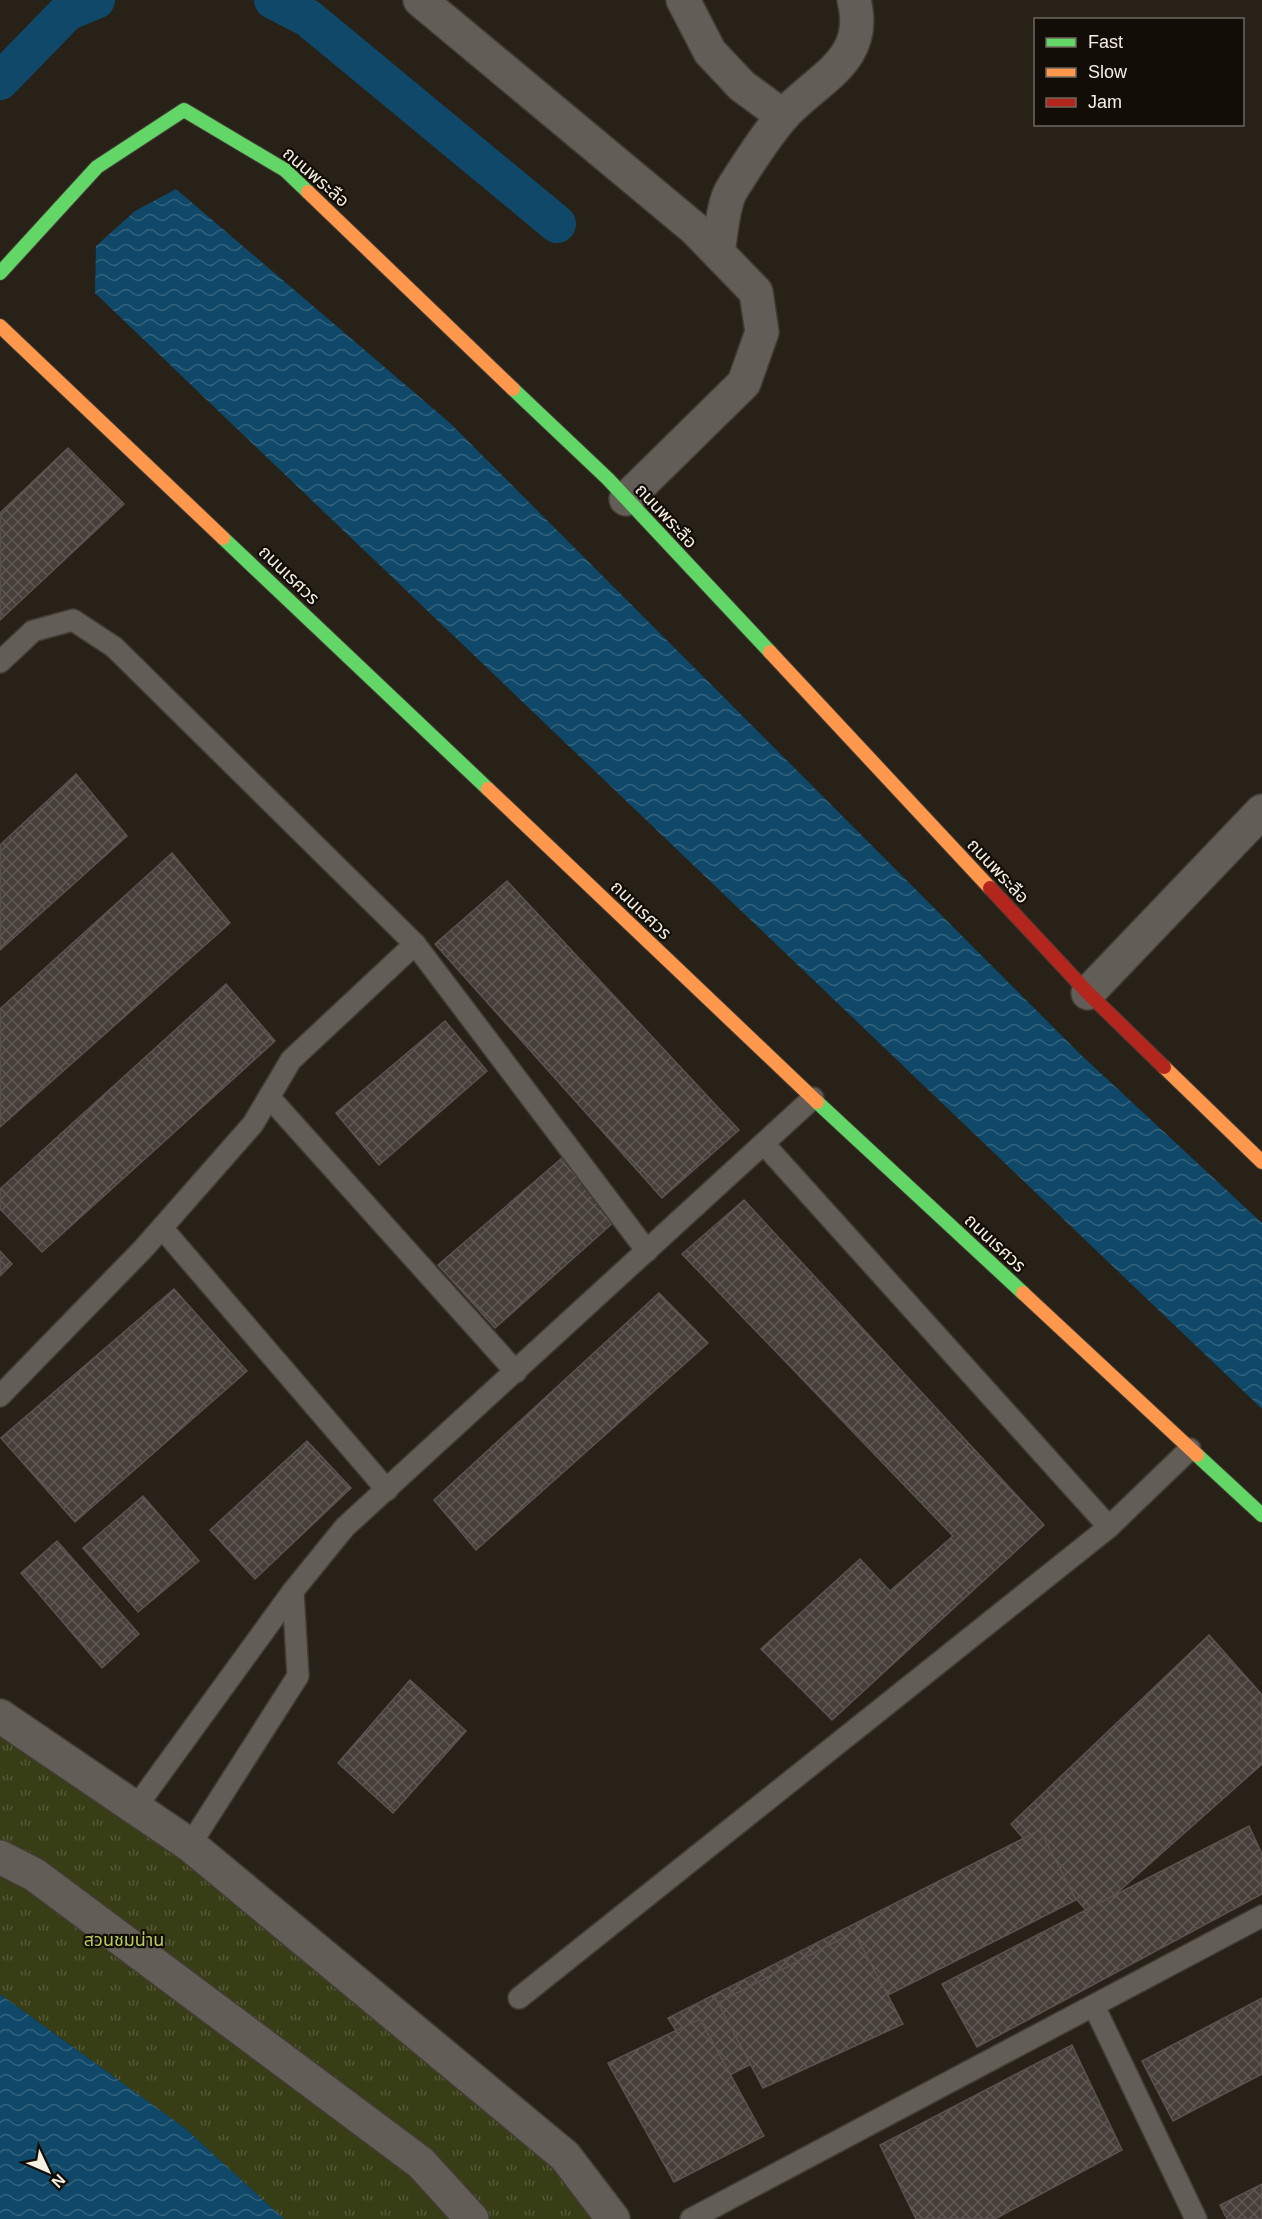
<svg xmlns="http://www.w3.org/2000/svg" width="1262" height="2219" viewBox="0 0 1262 2219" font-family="Arial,'Noto Sans Thai',sans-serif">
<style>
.park{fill:url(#park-tufts)}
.water{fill:url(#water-waves)}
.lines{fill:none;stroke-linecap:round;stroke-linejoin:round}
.canal{stroke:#0f4868;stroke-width:38}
.building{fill:url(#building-cross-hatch);stroke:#5b534f;stroke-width:1.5}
.lane-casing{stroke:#423c34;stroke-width:24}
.street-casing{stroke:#423c34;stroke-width:36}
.fast-casing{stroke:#423c34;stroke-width:16}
.slow-casing{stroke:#423c34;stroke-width:16}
.jam-casing{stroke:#423c34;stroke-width:16}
.lane{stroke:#625d56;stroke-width:21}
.street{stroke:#625d56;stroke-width:33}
.fast{stroke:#63d668;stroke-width:14}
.slow{stroke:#ff974d;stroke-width:14}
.jam{stroke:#b3261e;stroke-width:14}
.labels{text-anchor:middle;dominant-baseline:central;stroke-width:4.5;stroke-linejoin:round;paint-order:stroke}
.street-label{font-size:18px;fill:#f6efe3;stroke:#120d06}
.park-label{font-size:18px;fill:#b8cd60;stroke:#120d06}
</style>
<defs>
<pattern id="park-tufts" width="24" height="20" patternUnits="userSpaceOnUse" patternTransform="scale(1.5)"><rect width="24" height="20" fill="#373d15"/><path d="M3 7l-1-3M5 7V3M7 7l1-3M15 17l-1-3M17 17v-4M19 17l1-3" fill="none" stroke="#555937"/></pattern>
<pattern id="water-waves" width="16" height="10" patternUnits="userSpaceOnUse" patternTransform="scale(1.5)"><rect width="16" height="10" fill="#0f4868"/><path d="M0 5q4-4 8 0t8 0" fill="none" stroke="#33637d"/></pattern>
<pattern id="building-cross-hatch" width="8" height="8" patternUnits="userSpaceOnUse" patternTransform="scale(1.5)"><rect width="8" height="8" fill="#453e39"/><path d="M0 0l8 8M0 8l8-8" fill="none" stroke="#605a56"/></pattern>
</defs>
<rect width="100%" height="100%" fill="#272117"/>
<path class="park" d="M0,1716L190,1845L613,2219H284L186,2129L0,1994Z"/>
<g class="water">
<path d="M176,189L450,423L1079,1053L1262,1223V1409L95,293L96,246L135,211Z"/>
<path d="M0,1994L186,2129L284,2219H0Z"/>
</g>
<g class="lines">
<g class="canal">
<path d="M273,0L308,18L557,224"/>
<path d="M0,81L67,12L96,0"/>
</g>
</g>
<g class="building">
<path d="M68,448L124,504L0,620V513Z"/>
<path d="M76,774L127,836L0,950V845Z"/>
<path d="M172,853L230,923L0,1127V1009Z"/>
<path d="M507,881L739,1130L662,1198L435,944Z"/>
<path d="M226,984L275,1041L42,1252L0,1209V1189Z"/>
<path d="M445,1021L487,1071L379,1165L336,1113Z"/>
<path d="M562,1158L615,1221L495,1328L438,1265Z"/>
<path d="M744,1200L1044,1525L832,1720L761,1649L860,1559L890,1591L953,1536L682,1254Z"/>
<path d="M0,1251L12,1264L0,1276Z"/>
<path d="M174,1289L247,1371L75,1522L1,1438Z"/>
<path d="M659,1293L708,1343L476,1550L434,1500Z"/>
<path d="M307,1441L351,1488L255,1579L210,1530Z"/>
<path d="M143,1496L199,1561L138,1612L83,1548Z"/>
<path d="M57,1541L139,1634L102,1668L21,1573Z"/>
<path d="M1209,1635L1262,1695V1764L1091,1916L1011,1824Z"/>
<path d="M410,1680L466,1731L393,1813L338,1763Z"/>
<path d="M1249,1826L1262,1854V1894L977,2047L942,1984Z"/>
<path d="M1040,1830L1076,1900L710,2085L668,2018Z"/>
<path d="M854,1932L903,2024L763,2088L718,2003Z"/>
<path d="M1262,1998V2074L1173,2121L1142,2061Z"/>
<path d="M700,2019L764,2136L674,2182L608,2063Z"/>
<path d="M1072,2045L1122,2150L995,2219H916L880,2145Z"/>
<path d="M1262,2184V2219H1227L1220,2205Z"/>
</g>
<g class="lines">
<g class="lane-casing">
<g id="lane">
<path d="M0,662L33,631L73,620L114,647L415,944L647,1251"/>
<path d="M269,1097L516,1372"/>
<path d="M764,1144L1109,1527"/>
<path d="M162,1228L387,1490"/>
<path d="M0,1396L144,1248L253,1124L291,1060L415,944"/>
<path d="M136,1807L293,1591L345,1527L813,1098"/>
<path d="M190,1845L298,1676L293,1591"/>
<path d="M519,1998L1109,1527L1190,1449"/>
<path d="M1094,2006L1196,2219"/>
<path d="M691,2219L1262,1916"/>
</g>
</g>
<g class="street-casing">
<g id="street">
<path d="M420,0L695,229L756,292L762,332L744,383L626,499"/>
<path d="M683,0L710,52L742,86L783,116"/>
<path d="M718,252C721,235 723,203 732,189C747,165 764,138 782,117C815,79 870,62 854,0"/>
<path d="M1088,993L1262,811"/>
<path d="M0,1716L190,1845L565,2156L613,2219"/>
<path d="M0,1857L35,1875L421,2163L472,2219"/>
</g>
</g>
<g class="fast-casing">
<g id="fast">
<path d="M0,273L97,167L184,110L285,170L308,192"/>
<path d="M513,389L608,479L770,652"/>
<path d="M223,538L488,789"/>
<path d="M817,1102L1023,1293"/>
<path d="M1197,1455L1262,1515"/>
</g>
</g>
<g class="slow-casing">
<g id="slow">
<path d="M308,192L513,389"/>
<path d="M0,326L223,538"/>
<path d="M770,652L990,888"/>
<path d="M488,789L817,1102"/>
<path d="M1164,1067L1262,1162"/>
<path d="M1023,1293L1197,1455"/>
</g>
</g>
<g class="jam-casing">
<path id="jam" d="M990,888L1088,993L1164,1067"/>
</g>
<use href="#lane" class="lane"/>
<use href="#street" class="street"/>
<use href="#fast" class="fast"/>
<use href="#slow" class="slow"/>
<use href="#jam" class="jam"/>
</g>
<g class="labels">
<g class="street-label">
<text transform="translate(316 177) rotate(41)">ถนนพระลือ</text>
<text transform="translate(666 516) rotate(47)">ถนนพระลือ</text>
<text transform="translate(289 575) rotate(44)">ถนนเรศวร</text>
<text transform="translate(998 871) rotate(47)">ถนนพระลือ</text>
<text transform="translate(641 910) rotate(44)">ถนนเรศวร</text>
<text transform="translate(995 1243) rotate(43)">ถนนเรศวร</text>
</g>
<g class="park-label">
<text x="124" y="1940">สวนชมน่าน</text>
</g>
</g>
<rect x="1034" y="18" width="210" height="108" fill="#120d06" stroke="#6d675e" stroke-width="1.5"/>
<rect x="1046" y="38" width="30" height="9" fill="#63d668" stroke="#6d675e" stroke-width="1.5"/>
<text x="1088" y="48" font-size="18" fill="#f6efe3">Fast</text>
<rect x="1046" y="68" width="30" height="9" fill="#ff974d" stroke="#6d675e" stroke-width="1.5"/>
<text x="1088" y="78" font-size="18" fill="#f6efe3">Slow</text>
<rect x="1046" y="98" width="30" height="9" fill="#b3261e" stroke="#6d675e" stroke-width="1.5"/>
<text x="1088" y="108" font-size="18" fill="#f6efe3">Jam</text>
<g transform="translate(48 2171) rotate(134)" stroke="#120d06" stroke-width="4.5" paint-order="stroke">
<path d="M0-4.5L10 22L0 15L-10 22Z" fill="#f6efe3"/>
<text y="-9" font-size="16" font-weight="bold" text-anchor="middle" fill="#f6efe3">N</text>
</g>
</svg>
